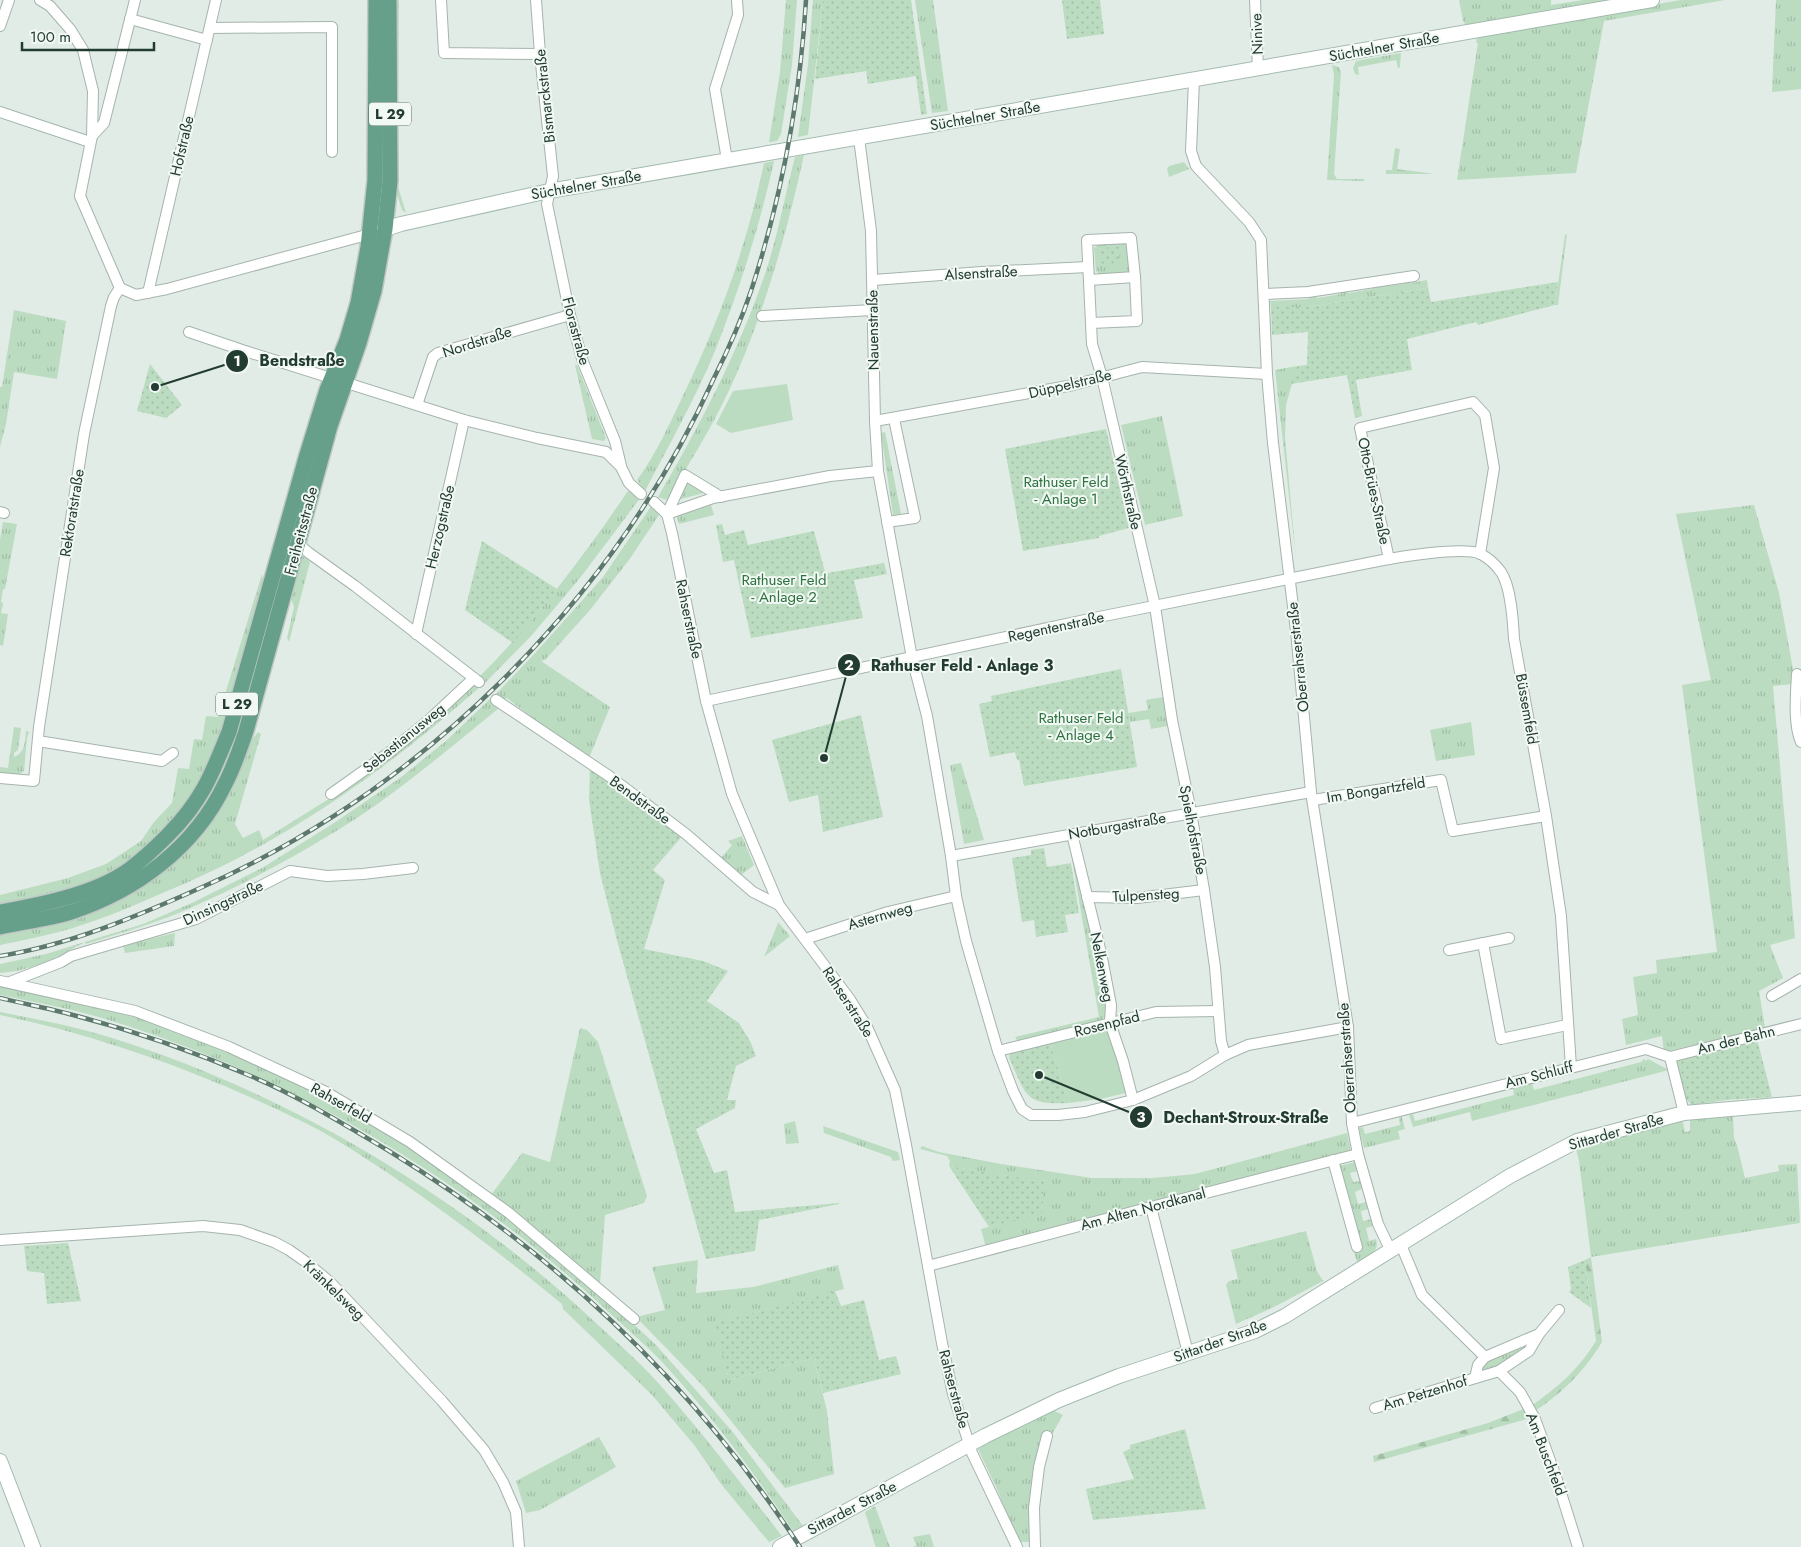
<svg xmlns="http://www.w3.org/2000/svg" width="1801" height="1547" viewBox="0 0 1801 1547" font-family="Jost,sans-serif">
<style>
.grass{fill:url(#grass-tufts)}
.forest{fill:url(#forest-firs)}
.park{fill:url(#park-dots)}
.pitch{fill:#bbdcc0}
.lines{fill:none;stroke-linecap:round;stroke-linejoin:round}
.street-casing{stroke:#a5b4ac;stroke-width:12}
.secondary-casing{stroke:#a3baaf;stroke-width:16}
.primary-casing{stroke:#c1c8c6;stroke-width:18}
.street{stroke:#fff;stroke-width:10}
.secondary{stroke:#fff;stroke-width:14}
.primary{stroke:#67a08a;stroke-width:15}
.rail-casing{stroke:#5d786d;stroke-width:4.5}
.rail{stroke:#f2f8f4;stroke-width:2.5;stroke-dasharray:8;stroke-linecap:butt}
.labels{text-anchor:middle;dominant-baseline:central;stroke-width:4;stroke-linejoin:round;paint-order:stroke}
.shield{fill:#f2f8f4;stroke:#60746c;stroke-width:1}
.shield-label{font-size:14px;font-weight:bold;fill:#223c32}
.street-label{font-size:15px;fill:#223c32;stroke:#f2f8f4}
.park-label{font-size:15px;fill:#2d723f;stroke:#f2f8f4}
.leader{fill:none;stroke:#223c32;stroke-width:2}
.callout-dot{fill:#223c32;stroke:#f2f8f4;stroke-width:2}
.mark-label{font-size:15px;text-anchor:middle;font-weight:bold;fill:#fff}
.callout-label{font-size:16px;text-anchor:middle;font-weight:bold;fill:#223c32;stroke:#f2f8f4;stroke-width:4;stroke-linejoin:round;paint-order:stroke}
</style>
<defs>
<pattern id="grass-tufts" width="24" height="20" patternUnits="userSpaceOnUse" patternTransform="scale(1.25)"><rect width="24" height="20" fill="#bbdcc0"/><path d="M3 7l-1-3M5 7V3M7 7l1-3M15 17l-1-3M17 17v-4M19 17l1-3" fill="none" stroke="#a0bea5"/></pattern>
<pattern id="forest-firs" width="22" height="20" patternUnits="userSpaceOnUse" patternTransform="scale(1.25)"><rect width="22" height="20" fill="#bbdcc0"/><path d="M5 1l3.5 6h-7zM16 11l3.5 6h-7z" fill="#a0bea5"/></pattern>
<pattern id="park-dots" width="8" height="8" patternUnits="userSpaceOnUse" patternTransform="scale(1.25)"><rect width="8" height="8" fill="#bbdcc0"/><path d="M2 2h.1M6 6h.1" fill="none" stroke="#a0bea5" stroke-width="1.8" stroke-linecap="round"/></pattern>
</defs>
<rect width="100%" height="100%" fill="#e2ece6"/>
<g class="grass">
<path d="M395,0H399L397,183L406,213L402,210L394,185Z"/>
<path d="M786,0H797L792,65L781,134L777,141L769,142L780,72Z"/>
<path d="M813,0H823L808,135L798,137L808,64Z"/>
<path d="M915,0H933L948,111L932,113Z"/>
<path d="M1459,0H1551V5L1583,0H1607V2L1466,25L1463,21Z"/>
<path d="M1681,0H1725L1604,21L1576,173L1457,180L1478,43H1476L1477,37L1483,34Z"/>
<path d="M1776,0H1801V89L1772,92Z"/>
<path d="M1401,53L1400,67L1398,68L1396,60L1358,67L1359,75L1355,74L1353,68L1356,61Z"/>
<path d="M1332,65L1339,67L1341,72L1334,174L1337,179H1364V181L1327,180L1334,75Z"/>
<path d="M1395,148L1400,149L1397,169L1435,174H1386V170H1392Z"/>
<path d="M804,155C786,237 761,325 724,401C707,435 687,467 667,500L658,497C700,425 739,351 766,271C778,234 785,195 795,157Z"/>
<path d="M774,161C759,228 740,288 715,351C695,399 669,445 645,491L637,480C655,456 668,427 681,400C718,324 747,246 764,163Z"/>
<path d="M1184,162L1189,169L1169,177L1167,169L1169,166Z"/>
<path d="M1567,234L1558,305H1555L1565,235Z"/>
<path d="M1126,241L1131,247L1132,269L1127,275L1101,276L1096,271L1094,248L1100,243Z"/>
<path d="M1410,279L1411,283L1427,280L1428,288L1308,307H1271L1270,301L1309,299V296L1316,295L1317,298L1341,294V291L1347,289L1348,293L1372,289V286L1379,285L1380,287L1403,284V280Z"/>
<path d="M14,310L66,321L57,379L14,372L6,424L0,447V387H2Z"/>
<path d="M575,365H577L606,438L604,441L592,439Z"/>
<path d="M1297,366L1286,405L1285,437L1296,559L1275,370Z"/>
<path d="M1162,416L1183,516L1145,525L1121,425Z"/>
<path d="M885,432L901,514L893,515L881,433Z"/>
<path d="M687,480L708,492L677,500Z"/>
<path d="M628,491L641,497L580,578L532,635L484,684L480,676C536,620 583,557 628,491Z"/>
<path d="M652,505L659,515L629,560L590,610L545,660L541,661L610,707L589,758L575,751L507,698L503,701L495,695L537,651L603,577Z"/>
<path d="M711,505L714,515L679,524L676,513Z"/>
<path d="M1754,505L1779,593L1793,669V684L1773,686L1795,938L1770,945L1783,978L1759,991L1765,1028L1664,1052L1662,1036L1626,1045L1622,1019L1638,1015L1633,977L1657,973L1656,960L1717,952L1682,685L1711,680L1676,514Z"/>
<path d="M3,522L17,524L5,589H3L1,602L3,603L1,613L8,614L3,646L0,645V540Z"/>
<path d="M303,556L310,562L289,642L287,638L294,607L289,593L297,563Z"/>
<path d="M262,574L264,589L217,750L187,805L168,827L142,851L111,871L86,883L51,895L0,905V895L68,878L106,864L141,841L154,822L172,803L178,768L189,769L194,739L202,740L206,716L218,717Z"/>
<path d="M473,682L480,687C384,772 284,843 165,892C135,905 105,918 73,928C49,935 25,940 0,945V931L38,924L173,861L246,747L258,732L261,734L235,824L243,838L259,830L263,840L340,792Z"/>
<path d="M1163,697L1168,726L1151,729L1149,719L1130,722L1128,713L1148,710L1146,700Z"/>
<path d="M491,698L498,709C452,746 408,784 360,816C309,849 246,884 190,908C157,923 121,933 86,944L85,942L46,963L17,971L0,973V964L46,954L143,924L192,903L262,868L334,823L400,778L447,740Z"/>
<path d="M1471,722L1475,755L1436,761L1430,730Z"/>
<path d="M14,727L21,728L18,750L14,753V757C25,753 25,742 26,731L29,732L27,738L24,771L20,774H0V767L8,768Z"/>
<path d="M961,763L984,840L964,844L950,765Z"/>
<path d="M742,836L754,865L741,875L721,858L732,845L728,841Z"/>
<path d="M1071,841L1108,1005L1107,1015L1099,1023L1018,1042L1015,1037L1099,1017L1069,842Z"/>
<path d="M778,922L790,936L764,957L778,923Z"/>
<path d="M175,933L174,946L125,953L123,945Z"/>
<path d="M0,986L132,1013L226,1050L288,1078L364,1118L431,1161L523,1227L596,1289L655,1344L732,1431L803,1526L793,1531C754,1472 711,1415 663,1363C644,1343 622,1325 602,1306C465,1179 294,1078 115,1022C78,1010 38,1003 0,995Z"/>
<path d="M0,1012C36,1019 73,1026 109,1037C287,1092 462,1197 597,1324C615,1341 634,1357 650,1374C697,1425 739,1481 782,1536L769,1542L721,1484L695,1446L652,1395L563,1309L562,1304C489,1244 414,1187 333,1138C299,1118 263,1103 227,1087C153,1056 78,1031 0,1015Z"/>
<path d="M580,1028L587,1030L598,1042L647,1196L644,1203L605,1215L600,1284L540,1233L491,1195L522,1153L550,1162Z"/>
<path d="M1644,1059L1646,1061L1648,1059L1669,1070L1472,1121L1470,1112L1413,1127L1409,1115L1413,1114L1415,1121L1514,1095L1513,1088L1532,1083L1534,1090L1641,1062Z"/>
<path d="M1733,1114L1734,1138L1737,1145L1745,1178L1779,1171L1778,1165L1797,1164L1800,1223L1591,1257L1579,1161L1575,1145L1682,1118L1685,1132L1690,1131V1120Z"/>
<path d="M1402,1117L1405,1129L1398,1131L1400,1139L1364,1148L1359,1128L1363,1127L1365,1134L1400,1125L1399,1118Z"/>
<path d="M795,1121L799,1143L786,1144L784,1124Z"/>
<path d="M823,1126L898,1152L900,1160L893,1161L891,1157L824,1133Z"/>
<path d="M1347,1133L1351,1151L986,1247L981,1229L1042,1212L1043,1182L949,1166L950,1161L947,1156L920,1149L922,1146L939,1152L1001,1164L1092,1178H1153L1195,1174Z"/>
<path d="M1355,1162L1357,1171L1350,1173L1353,1182L1360,1181L1362,1189L1355,1192L1358,1204L1366,1202L1368,1209L1361,1211L1363,1221L1371,1219L1373,1226L1366,1228L1369,1241L1376,1239C1380,1253 1368,1256 1357,1262L1353,1249L1339,1166Z"/>
<path d="M1306,1231L1317,1271L1323,1281L1272,1308L1236,1324L1226,1285L1229,1281L1238,1279L1231,1250Z"/>
<path d="M698,1260L696,1293L753,1287L838,1265L844,1289L716,1323L729,1380L814,1358L827,1411L834,1474L785,1488L703,1386L636,1317L665,1310L652,1267Z"/>
<path d="M1524,1345L1527,1349L1499,1367L1485,1372L1481,1370L1482,1362Z"/>
<path d="M1050,1409L1063,1415L1051,1436L1043,1435L1031,1484V1542H1018L997,1489L978,1449Z"/>
<path d="M599,1437L616,1467L540,1510L526,1513L516,1481Z"/>
<path d="M875,1506L890,1547H876L875,1545L865,1512Z"/>
<path d="M930,1534L934,1547H914L916,1545L913,1537Z"/>
</g>
<g class="forest">
<path d="M1591,1257L1602,1342C1583,1373 1564,1391 1534,1412L1531,1406C1557,1388 1580,1368 1596,1341L1585,1260Z"/>
<path d="M1526,1408L1530,1418L1374,1462L1373,1456L1488,1423Z"/>
</g>
<g class="park">
<path d="M823,0H911L927,114L921,115L916,76L868,84L866,71L815,79Z"/>
<path d="M1062,0H1100L1104,34L1067,39Z"/>
<path d="M1119,247L1120,263L1102,264L1101,248Z"/>
<path d="M1558,282L1555,305L1478,325L1476,322L1407,339L1412,370L1356,380L1362,416L1355,418L1347,375L1291,384L1297,366L1307,365L1308,332L1272,335L1271,307H1308L1428,288L1431,302Z"/>
<path d="M150,364L182,405L166,418L137,411Z"/>
<path d="M1106,429L1129,528L1099,536V538L1023,551L1005,449Z"/>
<path d="M722,524L725,535L744,530L748,545L814,531L825,572L828,573L884,563L887,574L854,580L863,618L751,638L734,560L723,562L716,525Z"/>
<path d="M482,541L557,589L513,643L465,610Z"/>
<path d="M1121,669L1137,767L1024,786L1019,760H1017L1015,752L990,757L979,704L992,701L991,696Z"/>
<path d="M861,715L883,817L823,832L818,795L789,802L772,740Z"/>
<path d="M590,766L684,834L653,870L665,880L644,949L703,961L728,971L707,1001L739,1023L750,1041L756,1056L736,1066L727,1100H736L735,1108L696,1129L714,1173L727,1170L735,1212L839,1203V1204L759,1220L755,1251L706,1259L618,944L600,873L589,800Z"/>
<path d="M1044,848L1047,867L1071,863L1079,913L1065,915L1068,932L1036,937L1034,920L1022,922L1012,858L1031,855V850Z"/>
<path d="M1757,1039L1772,1097L1726,1100L1692,1105L1684,1097L1673,1061Z"/>
<path d="M1050,1042L1069,1103C1024,1105 1027,1096 1009,1058L1010,1052Z"/>
<path d="M949,1166L1044,1182L1042,1213L989,1227Z"/>
<path d="M68,1243L81,1301L47,1304L44,1273L27,1271L24,1246Z"/>
<path d="M1585,1260L1591,1308L1569,1292L1571,1289L1568,1267Z"/>
<path d="M835,1291L841,1306L864,1300L879,1360L896,1356L901,1374L823,1393L814,1358L729,1380L715,1323Z"/>
<path d="M1185,1429L1206,1509L1093,1520L1086,1489L1134,1479L1123,1452L1130,1449V1445Z"/>
</g>
<g class="pitch">
<path d="M787,384L793,420L731,433L716,424L733,391Z"/>
<path d="M1098,1029L1105,1030L1112,1038L1126,1093L1100,1099L1069,1103L1050,1042Z"/>
</g>
<g class="lines">
<g class="street-casing">
<g id="street">
<path d="M40,0L50,6L70,29L83,50L93,91L92,136L80,196L120,288"/>
<path d="M441,0L444,53L540,54"/>
<path d="M536,0L540,54L553,176L547,204L570,315L583,362L615,441L621,466"/>
<path d="M1255,0L1258,69"/>
<path d="M130,19L207,40"/>
<path d="M0,26L9,0"/>
<path d="M210,28L332,27V152"/>
<path d="M1194,80L1191,151L1196,166L1249,222L1261,240L1267,374L1273,443L1296,631L1311,792L1348,1027L1352,1123L1358,1154L1378,1224L1391,1251"/>
<path d="M0,112L90,142"/>
<path d="M92,136L104,123L135,0"/>
<path d="M859,138L871,231L875,421L878,471L912,658L927,716L936,768L951,856L956,896L966,941L998,1051L1013,1091L1022,1109L1031,1115H1058L1085,1112L1133,1100L1191,1076L1225,1055L1248,1045L1348,1027"/>
<path d="M727,160L715,89L738,15L737,0"/>
<path d="M873,280L982,272L1088,267"/>
<path d="M1089,280L1135,277L1131,238L1087,240L1092,344L1102,377L1155,606L1172,720L1191,812L1204,890L1215,967L1221,1041L1225,1055"/>
<path d="M120,288L136,295L167,289L370,234"/>
<path d="M148,293L216,0"/>
<path d="M1265,294L1308,292L1414,276"/>
<path d="M762,316L873,310"/>
<path d="M1091,323L1137,321L1135,277"/>
<path d="M189,332L245,351L464,420L537,438L606,452L621,467L629,483L641,494"/>
<path d="M417,405L433,357L438,353L570,315"/>
<path d="M875,421L1073,385L1142,367L1267,374"/>
<path d="M654,502L667,514L672,533L706,701L732,794L779,905L849,998L867,1027L895,1090L906,1145L942,1343L953,1394L972,1453L1017,1547"/>
<path d="M0,512L4,513"/>
<path d="M667,514L713,498L830,476L878,471"/>
<path d="M667,514L685,475L721,497"/>
<path d="M887,522L915,518L894,419"/>
<path d="M295,541L309,553L355,586L479,682"/>
<path d="M1389,559L1360,428L1473,402L1485,415L1494,468L1480,554"/>
<path d="M416,634L464,420"/>
<path d="M1797,674C1796,694 1793,724 1801,742"/>
<path d="M496,700L609,776L686,834L753,892L779,905"/>
<path d="M706,701L1099,617L1378,561C1399,557 1463,546 1481,554C1488,558 1496,565 1501,572C1511,587 1513,620 1514,639L1546,816L1561,916L1571,1067"/>
<path d="M38,741L162,761L173,753"/>
<path d="M0,778L34,781L39,727L84,434L111,306L114,297L120,288"/>
<path d="M331,794L390,752L429,720L474,678"/>
<path d="M1313,800L1441,780L1453,831L1546,816"/>
<path d="M1072,834L1101,953L1111,1005L1110,1023L1123,1061L1133,1100"/>
<path d="M951,856L1311,792"/>
<path d="M1087,897L1137,898L1204,890"/>
<path d="M805,939L888,912L956,896"/>
<path d="M1483,943L1501,1039L1567,1025"/>
<path d="M1449,950L1509,938"/>
<path d="M0,981L135,1011L229,1047L326,1092L410,1142L509,1213L634,1319"/>
<path d="M10,982L61,962L71,956L196,919L290,871L327,876L363,874L413,868"/>
<path d="M1772,996L1801,979"/>
<path d="M998,1051L1156,1012L1218,1011"/>
<path d="M1670,1057L1801,1024"/>
<path d="M1670,1057L1684,1113"/>
<path d="M1352,1123L1646,1049L1670,1057"/>
<path d="M1333,1160L1357,1247"/>
<path d="M1151,1207L1188,1353"/>
<path d="M0,1240L203,1226L240,1230L274,1242L289,1250L306,1262L330,1282L442,1401L484,1450L503,1482L516,1512L519,1547"/>
<path d="M1401,1245L1422,1295L1485,1357"/>
<path d="M928,1266L1151,1207L1358,1154"/>
<path d="M1499,1371L1520,1392L1535,1419L1556,1477L1578,1547"/>
<path d="M1475,1378L1478,1365L1485,1357L1539,1334L1559,1310"/>
<path d="M1375,1408L1499,1371L1529,1351L1539,1334"/>
<path d="M1035,1547L1034,1508L1039,1467L1047,1436"/>
</g>
</g>
<g class="secondary-casing">
<g id="secondary">
<path d="M376,232L401,224L549,191L1652,0"/>
<path d="M0,1461L33,1547"/>
<path d="M780,1547L985,1436L1059,1400L1119,1376L1255,1331L1285,1316L1510,1176L1577,1141L1684,1113L1801,1103"/>
</g>
</g>
<g class="primary-casing">
<g id="primary">
<path d="M0,912C40,905 96,894 130,869C143,859 155,848 167,836C181,822 194,806 204,788C214,770 221,751 229,732L306,458L327,390L347,340L358,303L368,247L375,180L376,0"/>
<path d="M0,927C23,922 48,919 71,912C136,891 195,847 225,784C234,767 240,749 246,731L330,426L359,343L374,291L385,229L390,181L389,0"/>
</g>
</g>
<use href="#street" class="street"/>
<use href="#secondary" class="secondary"/>
<use href="#primary" class="primary"/>
<g class="rail-casing">
<g id="rail">
<path d="M0,956C69,945 135,917 198,889C423,790 612,602 714,378C728,350 741,321 751,291C782,196 800,99 806,0"/>
<path d="M0,998C24,1004 49,1008 73,1015C135,1031 195,1052 253,1077C300,1097 345,1125 389,1151C555,1253 694,1384 800,1547"/>
</g>
</g>
<use href="#rail" class="rail"/>
</g>
<g class="labels">
<g class="shield">
<rect x="369" y="102.5" width="42" height="23" rx="4"/>
<rect x="216" y="692.5" width="42" height="23" rx="4"/>
</g>
<g class="shield-label">
<text x="390" y="114">L 29</text>
<text x="237" y="704">L 29</text>
</g>
<g class="street-label">
<text transform="translate(1257 34) rotate(-92)">Ninive</text>
<text transform="translate(1384 47) rotate(-10)">Süchtelner Straße</text>
<text transform="translate(545 96) rotate(-96)">Bismarckstraße</text>
<text transform="translate(985 116) rotate(-10)">Süchtelner Straße</text>
<text transform="translate(182 146) rotate(-77)">Hofstraße</text>
<text transform="translate(586 185) rotate(-10)">Süchtelner Straße</text>
<text transform="translate(981 273) rotate(-3)">Alsenstraße</text>
<text transform="translate(873 330) rotate(-91)">Nauenstraße</text>
<text transform="translate(576 331) rotate(75)">Florastraße</text>
<text transform="translate(477 342) rotate(-18)">Nordstraße</text>
<text transform="translate(1070 384) rotate(-13)">Düppelstraße</text>
<text transform="translate(1374 491) rotate(78)">Otto-Brües-Straße</text>
<text transform="translate(1128 492) rotate(77)">Wörthstraße</text>
<text transform="translate(72 513) rotate(-81)">Rektoratstraße</text>
<text transform="translate(440 527) rotate(-77)">Herzogstraße</text>
<text transform="translate(301 531) rotate(-75)">Freiheitsstraße</text>
<text transform="translate(689 619) rotate(78)">Rahserstraße</text>
<text transform="translate(1056 627) rotate(-12)">Regentenstraße</text>
<text transform="translate(1298 657) rotate(-96)">Oberrahserstraße</text>
<text transform="translate(1527 709) rotate(80)">Büssemfeld</text>
<text transform="translate(404 738) rotate(-39)">Sebastianusweg</text>
<text transform="translate(1376 790) rotate(-9)">Im Bongartzfeld</text>
<text transform="translate(640 800) rotate(36)">Bendstraße</text>
<text transform="translate(1117 826) rotate(-10)">Notburgastraße</text>
<text transform="translate(1193 830) rotate(79)">Spielhofstraße</text>
<text transform="translate(1146 895) rotate(-3)">Tulpensteg</text>
<text transform="translate(223 903) rotate(-25)">Dinsingstraße</text>
<text transform="translate(880 916) rotate(-16)">Asternweg</text>
<text transform="translate(1102 967) rotate(79)">Nelkenweg</text>
<text transform="translate(848 1002) rotate(57)">Rahserstraße</text>
<text transform="translate(1107 1024) rotate(-14)">Rosenpfad</text>
<text transform="translate(1736 1040) rotate(-14)">An der Bahn</text>
<text transform="translate(1347 1058) rotate(-94)">Oberrahserstraße</text>
<text transform="translate(1539 1075) rotate(-14)">Am Schluff</text>
<text transform="translate(341 1103) rotate(29)">Rahserfeld</text>
<text transform="translate(1616 1132) rotate(-16)">Sittarder Straße</text>
<text transform="translate(1143 1209) rotate(-15)">Am Alten Nordkanal</text>
<text transform="translate(334 1290) rotate(44)">Kränkelsweg</text>
<text transform="translate(1220 1341) rotate(-20)">Sittarder Straße</text>
<text transform="translate(954 1389) rotate(75)">Rahserstraße</text>
<text transform="translate(1425 1393) rotate(-17)">Am Petzenhof</text>
<text transform="translate(1546 1454) rotate(69)">Am Buschfeld</text>
<text transform="translate(852 1508) rotate(-28)">Sittarder Straße</text>
</g>
<g class="park-label">
<text x="1066" y="482">Rathuser Feld<tspan x="1066" dy="17">- Anlage 1</tspan></text>
<text x="784" y="580">Rathuser Feld<tspan x="784" dy="17">- Anlage 2</tspan></text>
<text x="1081" y="718">Rathuser Feld<tspan x="1081" dy="17">- Anlage 4</tspan></text>
</g>
</g>
<path class="leader" d="M155 387L237 361M824 758L849 665M1039 1075L1141 1117"/>
<g class="callout-dot">
<circle cx="155" cy="387" r="5"/>
<circle cx="824" cy="758" r="5"/>
<circle cx="1039" cy="1075" r="5"/>
<circle cx="237" cy="361" r="12"/>
<circle cx="849" cy="665" r="12"/>
<circle cx="1141" cy="1117" r="12"/>
</g>
<g class="mark-label">
<text x="237" y="366">1</text>
<text x="849" y="670">2</text>
<text x="1141" y="1122">3</text>
</g>
<g class="callout-label">
<text x="302" y="366">Bendstraße</text>
<text x="962" y="671">Rathuser Feld - Anlage 3</text>
<text x="1246" y="1123">Dechant-Stroux-Straße</text>
</g>
<path d="M22 42v8h132v-8" fill="none" stroke="#223c32" stroke-width="2.5"/>
<text x="30" y="42" font-size="15" fill="#223c32" stroke="#f2f8f4" stroke-width="4" paint-order="stroke">100 m</text>
</svg>
